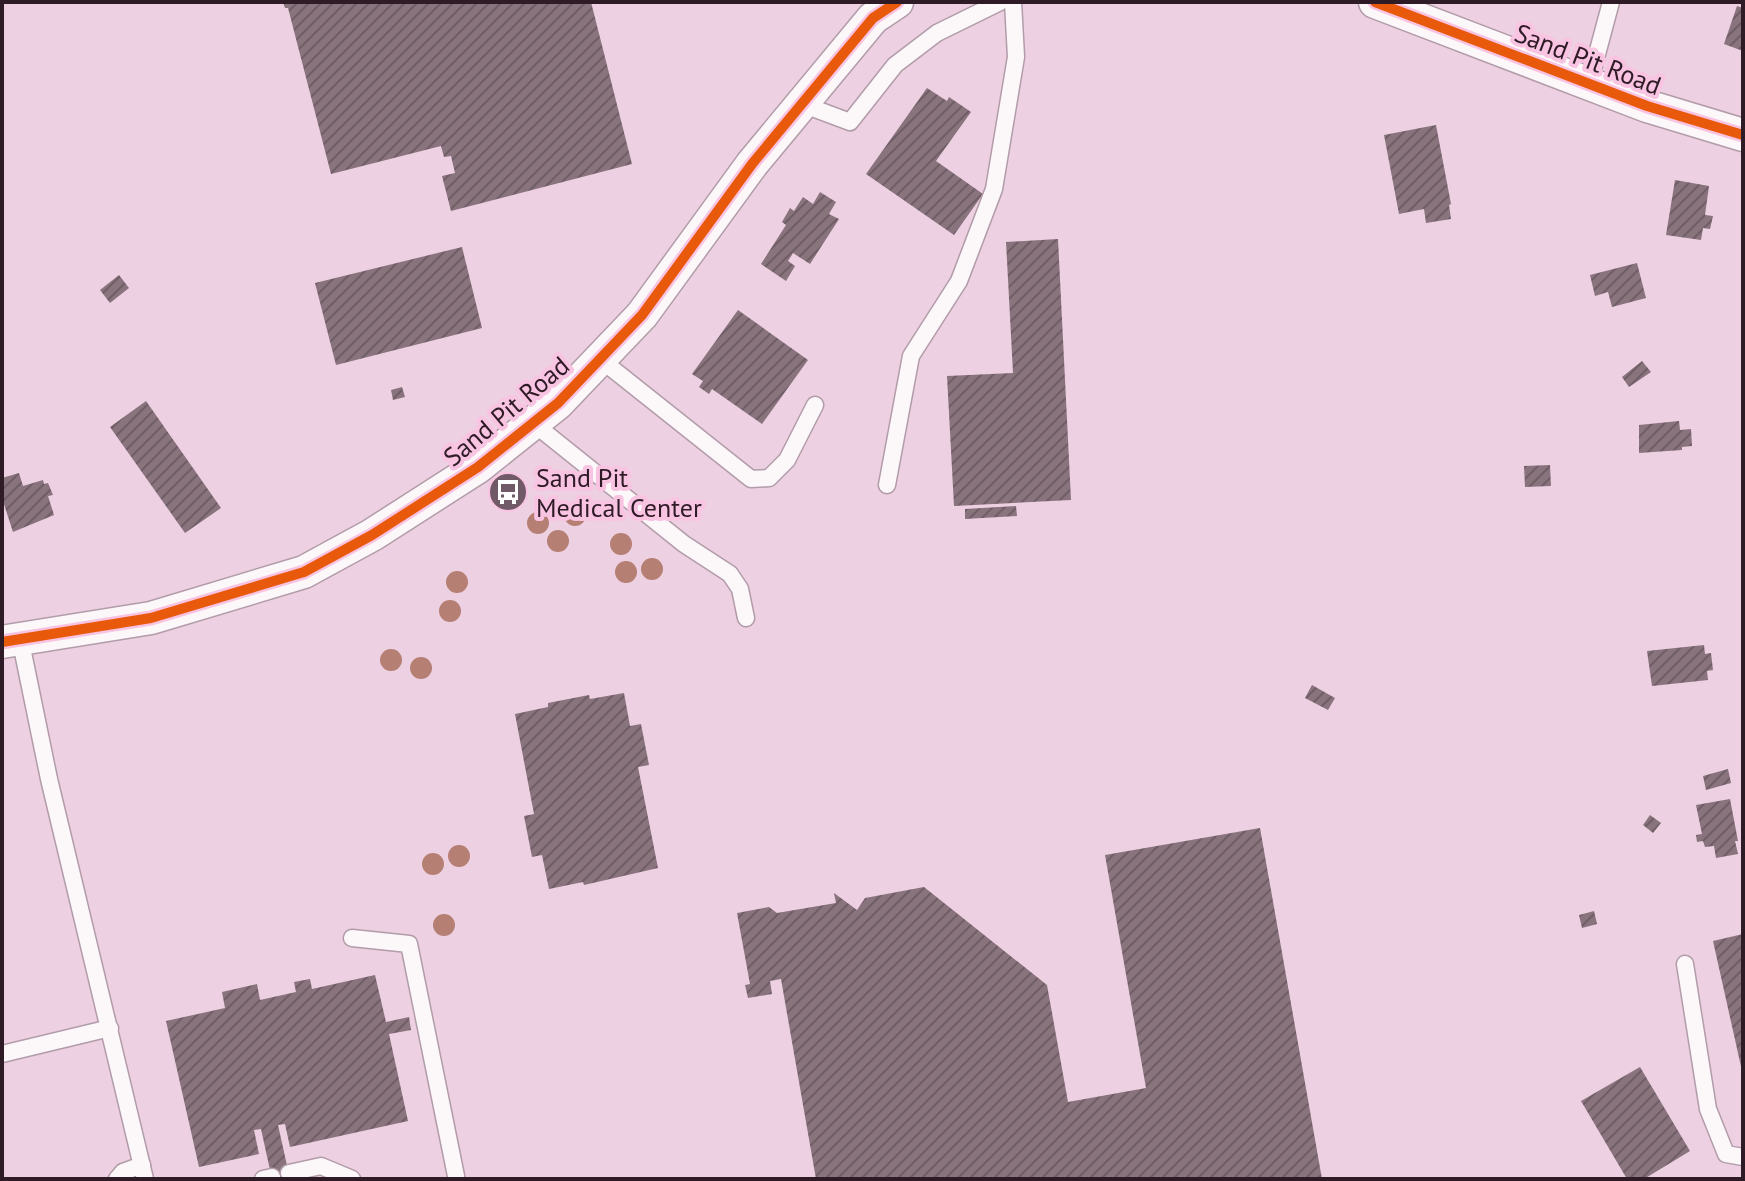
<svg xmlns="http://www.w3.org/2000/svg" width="1745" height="1181" viewBox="0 0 1745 1181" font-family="'PT Sans',sans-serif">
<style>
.building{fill:url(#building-hatch)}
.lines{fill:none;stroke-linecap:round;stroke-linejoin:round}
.service-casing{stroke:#b29ca9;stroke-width:19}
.minor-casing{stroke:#b29ca9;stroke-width:35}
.service{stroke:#fcf8fa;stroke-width:16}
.minor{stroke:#fcf8fa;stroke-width:32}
.cycleway-casing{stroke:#f9c4e2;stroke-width:15}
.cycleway{stroke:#e8590c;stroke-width:10}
.tree{fill:#b57f73}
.labels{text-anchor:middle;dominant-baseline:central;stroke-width:8;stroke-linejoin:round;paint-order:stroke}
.street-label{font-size:26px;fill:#2e1b26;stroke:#f9c4e2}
.poi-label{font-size:26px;fill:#2e1b26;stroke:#f9c4e2;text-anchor:start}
</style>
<defs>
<pattern id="building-hatch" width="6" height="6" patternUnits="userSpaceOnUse" patternTransform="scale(2)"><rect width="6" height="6" fill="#89737d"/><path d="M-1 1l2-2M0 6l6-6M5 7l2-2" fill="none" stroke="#705e66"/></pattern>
</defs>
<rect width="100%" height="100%" fill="#edd0e1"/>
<g class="building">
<path d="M283,2H591L632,164L451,211L442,176L455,173L451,156L444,157L441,146L331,174L288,8H285Z"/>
<path d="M1737,6L1743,8V51L1724,44Z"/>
<path d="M927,88L947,101L949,97L971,112L936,161L983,194L954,235L866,174Z"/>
<path d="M1436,125L1451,204L1449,205L1451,219L1426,223L1424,209L1399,214L1384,135Z"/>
<path d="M1675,180L1709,186L1705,215L1713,216L1710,229L1703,228L1701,240L1666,235Z"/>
<path d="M820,192L836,202L829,214L839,219L810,264L793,253L788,261L795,266L786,281L761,264L786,225L782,222L790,208L794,211L803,197L813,204Z"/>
<path d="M1058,239L1071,500L954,506L947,376L1013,373L1006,242Z"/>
<path d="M462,247L482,328L336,365L315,283Z"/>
<path d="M1637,263L1646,298L1612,307L1608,292L1595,296L1590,275Z"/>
<path d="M119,275L129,288L110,303L100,290Z"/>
<path d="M738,310L808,360L762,424L712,389L709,394L699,387L703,381L692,374Z"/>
<path d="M1642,361L1651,372L1629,387L1622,377Z"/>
<path d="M402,387L405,397L393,400L391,390Z"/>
<path d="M146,401L221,508L185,533L110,427Z"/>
<path d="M1679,421L1680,430L1691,429L1692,446L1682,447V450L1639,453V425Z"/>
<path d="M1550,465L1551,486L1525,487L1524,466Z"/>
<path d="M19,473L23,486L43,480L44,484L48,483L53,495L48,496L54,515L13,532L2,498V478Z"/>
<path d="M1016,506L1017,516L965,519V509Z"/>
<path d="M1704,645L1705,654L1711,653L1713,670L1707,671L1708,680L1652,686L1647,651Z"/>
<path d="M1312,685L1335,698L1328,710L1305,698Z"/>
<path d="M624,693L630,726L641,724L649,765L638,767L658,868L584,885L583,882L549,889L542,855L532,857L524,816L534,814L515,714L548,707V703L589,695L590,699Z"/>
<path d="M1728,769L1731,783L1706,790L1703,776Z"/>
<path d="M1730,799L1738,841H1735L1738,854L1716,858L1714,846L1705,847L1703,841L1697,842L1696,835L1702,834L1696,805Z"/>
<path d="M1650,815L1661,823L1653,833L1643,825Z"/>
<path d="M1260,828L1322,1179H816L781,979L770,981L772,994L748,998L745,985L750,984L737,913L769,907L777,913L836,903L834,893L857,910L865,898L924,887L1047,985L1068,1102L1146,1088L1105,855Z"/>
<path d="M1594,911L1597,924L1582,928L1579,915Z"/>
<path d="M1743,934V1071H1742L1713,941Z"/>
<path d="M375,975L386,1022L409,1017L411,1030L389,1034L408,1121L290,1147L285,1124L278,1125L290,1179H272L261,1129L254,1130L259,1154L199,1167L166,1021L225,1008L222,992L257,984L260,1000L296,992L294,982L310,979L312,989Z"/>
<path d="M1640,1067L1690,1151L1644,1179H1627L1581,1101Z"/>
</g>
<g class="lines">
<g class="service-casing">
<g id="service">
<path d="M1589,84L1611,2"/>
<path d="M802,104L850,122L895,65L937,33L1000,2"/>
<path d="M600,359L751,479L769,478L787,460L815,405"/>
<path d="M533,423L684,544L730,574L740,589L746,618"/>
<path d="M887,485L911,356L959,281L994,189L1016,57L1013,2"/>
<path d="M20,638L49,779L145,1179"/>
<path d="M352,938L409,944L456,1176"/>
<path d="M1685,964L1708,1109L1726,1154L1743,1157"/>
<path d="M2,1054L110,1028"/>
<path d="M289,1173L321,1166L352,1179"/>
<path d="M117,1179L123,1172L142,1165"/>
<path d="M263,1179L272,1177"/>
</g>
</g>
<g class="minor-casing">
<g id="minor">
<path d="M1375,2L1647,106L1743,135"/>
<path d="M2,642L151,618L304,572L372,535L478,467L558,403L642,315L752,164L873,18L897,2"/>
</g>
</g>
<use href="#service" class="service"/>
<use href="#minor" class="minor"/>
<g class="cycleway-casing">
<g id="cycleway">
<path d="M1375,2L1647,106L1743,135"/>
<path d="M2,642L151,618L304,572L372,535L478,467L558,403L642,315L752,164L873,18L897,2"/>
</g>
</g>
<use href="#cycleway" class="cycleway"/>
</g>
<g class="tree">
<circle cx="575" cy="515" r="11"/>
<circle cx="538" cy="523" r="11"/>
<circle cx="558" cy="541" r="11"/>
<circle cx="621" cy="544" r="11"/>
<circle cx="652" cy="569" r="11"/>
<circle cx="626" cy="572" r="11"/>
<circle cx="457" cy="582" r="11"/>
<circle cx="450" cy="611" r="11"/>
<circle cx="391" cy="660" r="11"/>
<circle cx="421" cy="668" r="11"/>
<circle cx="459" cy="856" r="11"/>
<circle cx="433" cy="864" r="11"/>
<circle cx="444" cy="925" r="11"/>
</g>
<defs>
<g id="bus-disc" transform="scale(2)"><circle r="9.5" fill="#715a67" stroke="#f9c4e2"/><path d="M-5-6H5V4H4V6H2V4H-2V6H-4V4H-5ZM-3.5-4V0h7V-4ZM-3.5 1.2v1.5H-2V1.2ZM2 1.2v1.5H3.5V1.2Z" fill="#fff"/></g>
</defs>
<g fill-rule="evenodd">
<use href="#bus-disc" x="508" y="492"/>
</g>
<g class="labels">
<g class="street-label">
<text transform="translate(1588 59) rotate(21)">Sand Pit Road</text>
<text transform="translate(506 411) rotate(-40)">Sand Pit Road</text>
</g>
<g class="poi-label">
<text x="536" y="477">Sand Pit<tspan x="536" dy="30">Medical Center</tspan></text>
</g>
</g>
<rect width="1745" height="1181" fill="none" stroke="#2e1b26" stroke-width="8"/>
</svg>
